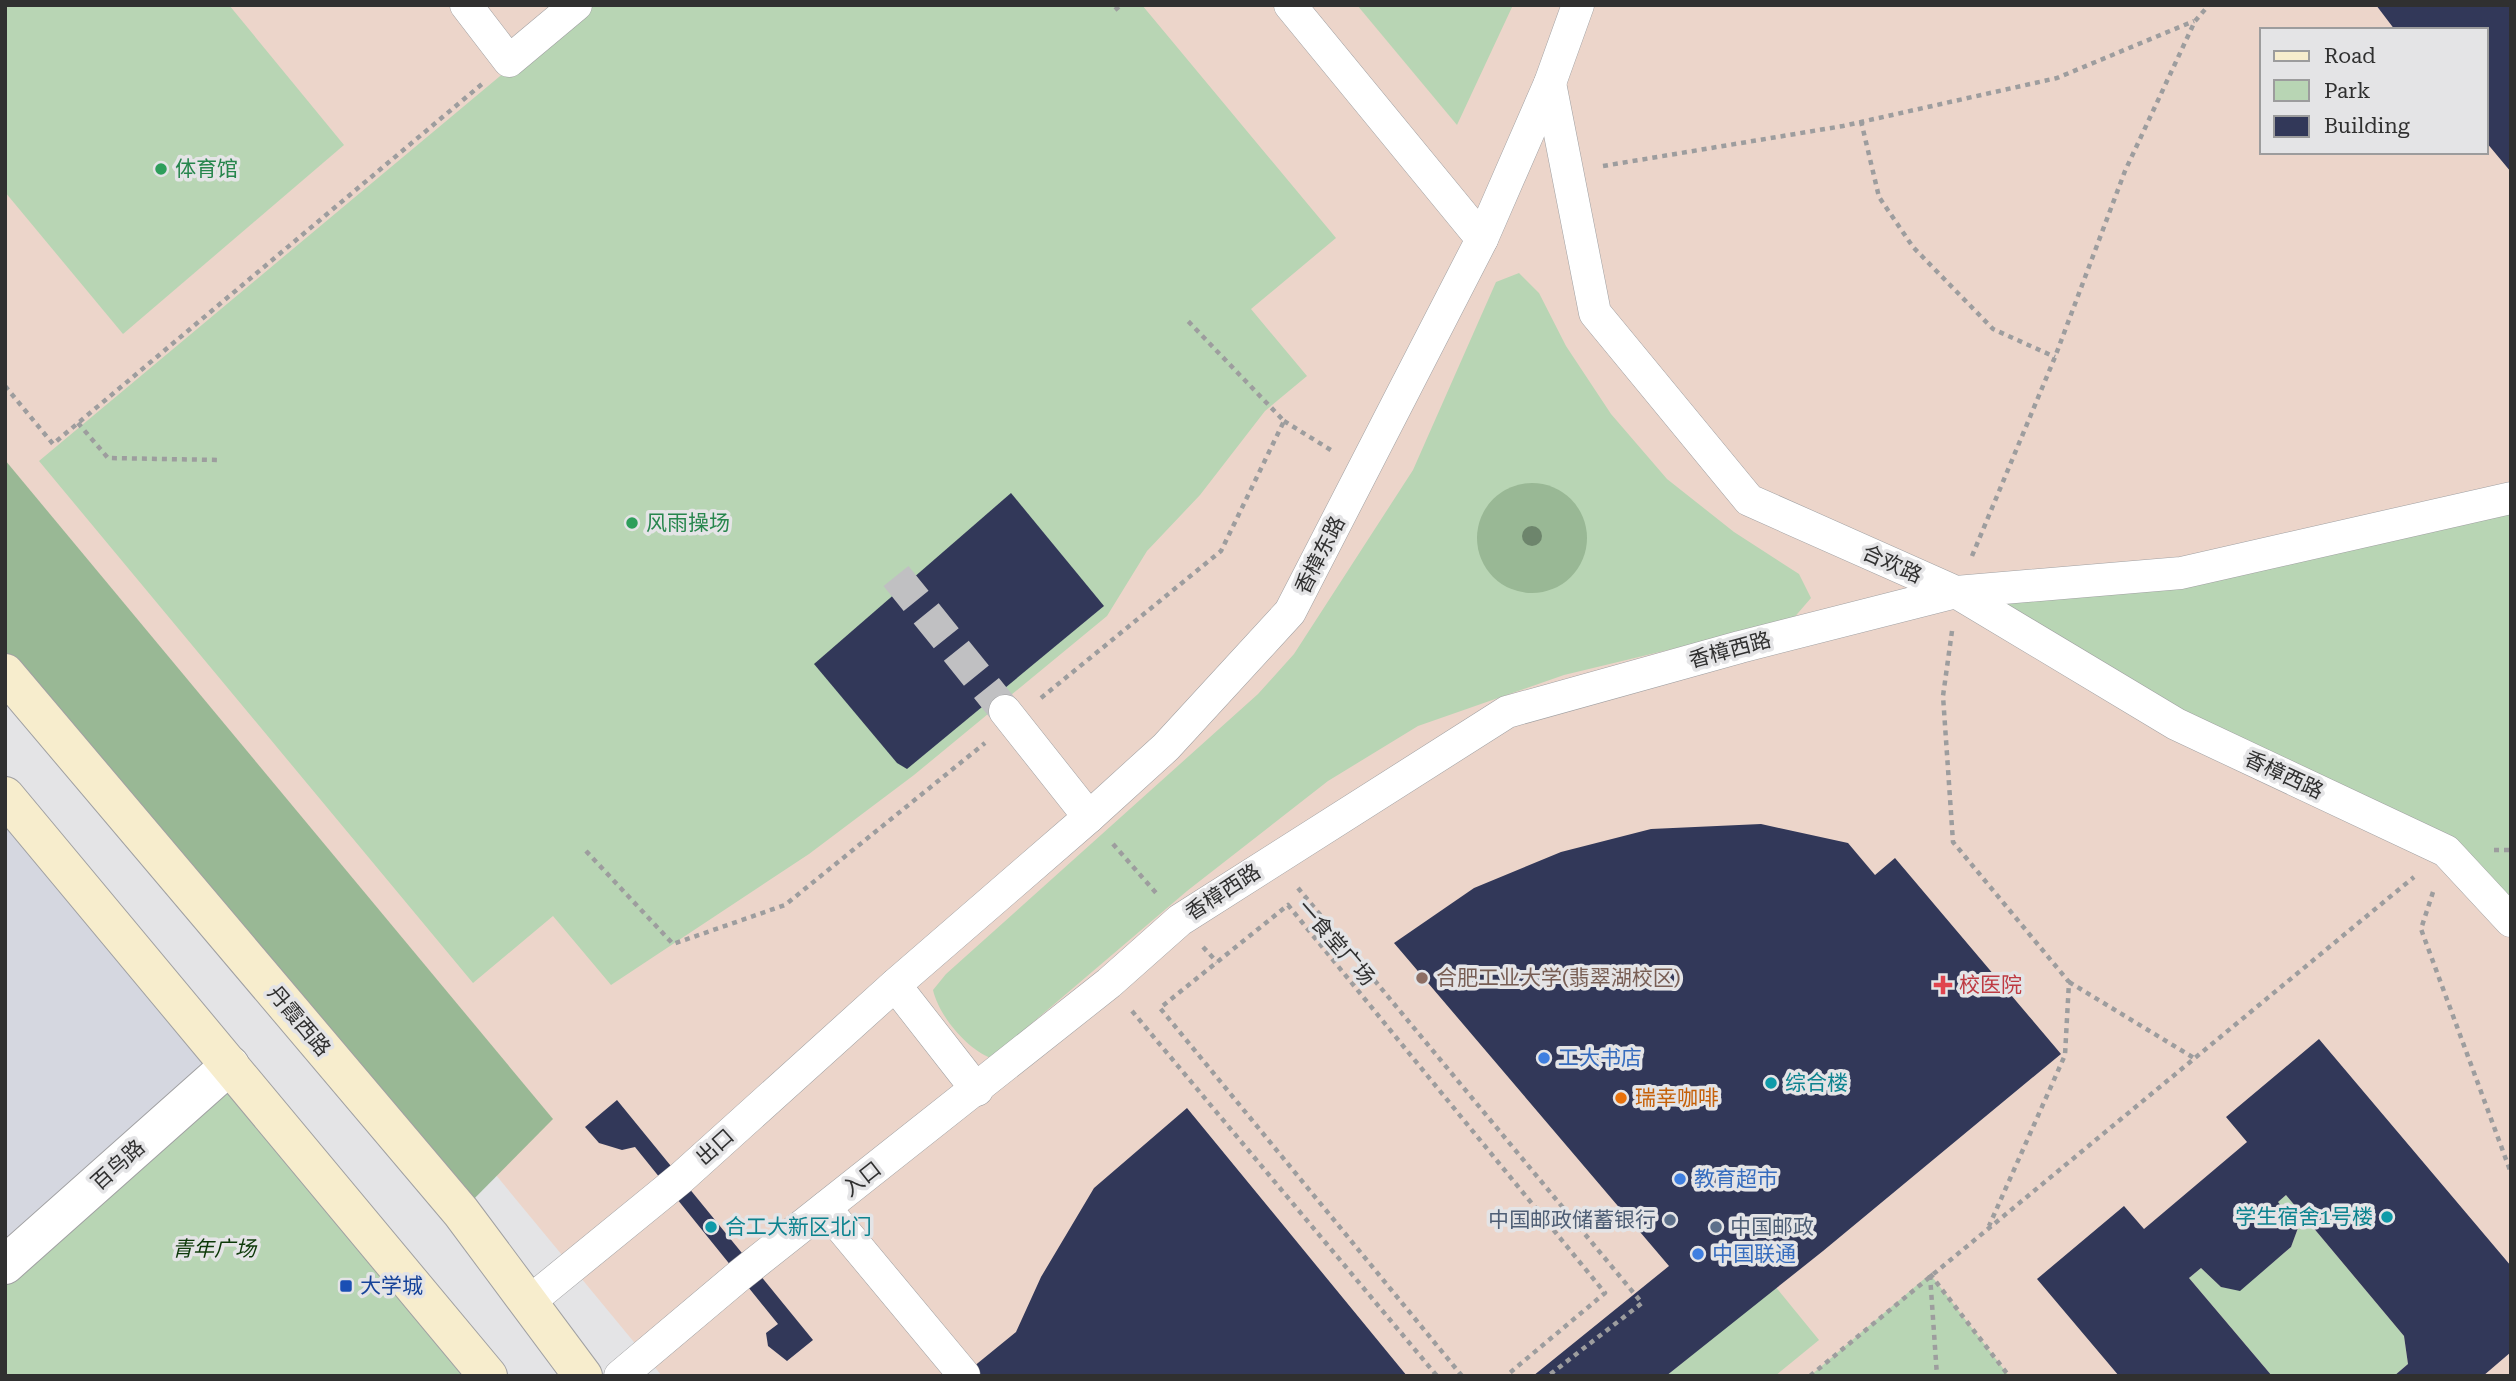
<svg xmlns="http://www.w3.org/2000/svg" width="2516" height="1381" viewBox="0 0 2516 1381" font-family="'Roboto Serif','Noto Sans SC',serif">
<style>
.built{fill:#d5d7e0}
.education{fill:#ecd5ca;fill-rule:evenodd}
.green{fill:#b8d5b4}
.forest{fill:#99b895}
.building{fill:#323859}
.lines{fill:none;stroke-linecap:round;stroke-linejoin:round}
.minor-tunnel{stroke:#c0c0c2;stroke-width:32;stroke-dasharray:32 16;stroke-linecap:butt}
.minor-casing{stroke:#a0a0a2;stroke-width:33}
.tertiary-casing{stroke:#a0a0a2;stroke-width:40}
.secondary-casing{stroke:#a0a0a2;stroke-width:40}
.path{stroke:#9d9d9e;stroke-width:4.5;stroke-dasharray:5 5;stroke-linecap:butt}
.minor{stroke:#fff;stroke-width:32}
.tertiary{stroke:#fff;stroke-width:38}
.secondary{stroke:#f7edcd;stroke-width:38}
.tree{fill:#6d856c}
.leisure-dot{fill:#2e9e5b;stroke:#e4e4e6;stroke-width:2.5}
.education-dot{fill:#8d6e63;stroke:#e4e4e6;stroke-width:2.5}
.health-dot{fill:#e0444e;stroke:#e4e4e6;stroke-width:2.5}
.shop-dot{fill:#3f7fe0;stroke:#e4e4e6;stroke-width:2.5}
.culture-dot{fill:#0f9aa8;stroke:#e4e4e6;stroke-width:2.5}
.food-dot{fill:#e8710a;stroke:#e4e4e6;stroke-width:2.5}
.service-dot{fill:#5c6f8a;stroke:#e4e4e6;stroke-width:2.5}
.transit-dot{fill:#1a4fb4;stroke:#e4e4e6;stroke-width:2.5}
.labels{text-anchor:middle;dominant-baseline:central;stroke-width:7;stroke-linejoin:round;paint-order:stroke}
.leisure-label{font-size:21px;fill:#27864d;stroke:#e4e4e6;text-anchor:start}
.street-label{font-size:21px;fill:#303030;stroke:#e4e4e6}
.education-label{font-size:21px;fill:#785e54;stroke:#e4e4e6;text-anchor:start}
.health-label{font-size:21px;fill:#be3a42;stroke:#e4e4e6;text-anchor:start}
.shop-label{font-size:21px;fill:#366cbe;stroke:#e4e4e6;text-anchor:start}
.culture-label{font-size:21px;fill:#0d838f;stroke:#e4e4e6;text-anchor:start}
.food-label{font-size:21px;fill:#c56008;stroke:#e4e4e6;text-anchor:start}
.service-label{font-size:21px;fill:#4e5e75;stroke:#e4e4e6;text-anchor:end}
.park-label{font-size:21px;font-style:italic;fill:#0c3808;stroke:#e4e4e6}
.transit-label{font-size:21px;fill:#164399;stroke:#e4e4e6;text-anchor:start}
</style>
<rect width="100%" height="100%" fill="#e4e4e6"/>
<path class="built" d="M5,796L230,1065L5,1265Z"/>
<path class="education" d="M5,5H2511V1376H662L5,581ZM2262,30H2486V152H2262Z"/>
<g class="green">
<path d="M5,5H229L344,145L123,334L5,192Z"/>
<path d="M585,5H1142L1336,238L1251,309L1307,376L1265,411L1200,495L1147,551L1107,616L914,775L809,854L611,985L553,916L473,983L39,461Z"/>
<path d="M1357,5H1513L1457,125Z"/>
<path d="M1519,273L1539,293L1566,346L1611,414L1667,479L1734,532L1799,574L1811,598L1792,620L1564,675L1418,726L1328,781L1187,891L991,1058C967,1049 939,1016 933,990L946,974L1258,694L1294,654L1413,470L1496,282Z"/>
<path d="M2511,498V917L2446,851L1956,592L2181,573Z"/>
<path d="M230,1065L488,1376H5V1265Z"/>
<path d="M2286,1195L2404,1336L2408,1364L2394,1376H2272L2189,1278L2201,1268L2221,1287L2240,1290L2291,1247L2298,1228L2278,1202Z"/>
<path d="M1930,1274L2009,1376H1810Z"/>
<path d="M1775,1286L1819,1340L1775,1376H1666Z"/>
</g>
<g class="forest">
<path d="M5,460L553,1119L461,1212L5,673Z"/>
<circle cx="1532" cy="538" r="55"/>
</g>
<g class="building">
<path d="M2376,5H2511V172L2486,142V30H2395Z"/>
<path d="M1011,493L1104,606L907,769L897,763L814,664Z"/>
<path d="M1761,824L1848,843L1875,875L1895,858L2061,1054L1823,1251L1666,1376H1533L1669,1266L1394,943L1474,888L1561,852L1651,829Z"/>
<path d="M2319,1039L2511,1266V1352L2483,1376H2394L2408,1364L2404,1336L2286,1195L2278,1202L2298,1228L2291,1247L2240,1291L2221,1287L2201,1268L2189,1278L2272,1376H2119L2037,1279L2124,1206L2144,1229L2247,1142L2226,1117Z"/>
<path d="M617,1100L813,1340L787,1361L768,1346L766,1333L778,1324L635,1147L622,1150L599,1143L585,1127Z"/>
<path d="M1187,1108L1407,1376H962L1016,1332L1041,1277L1094,1188Z"/>
</g>
<g class="lines">
<path class="minor-tunnel" d="M896,576L1005,711"/>
<g class="minor-casing">
<g id="minor">
<path d="M466,5L509,61L576,5"/>
<path d="M1290,5L1482,239"/>
<path d="M1550,83L1595,313L1749,500L1956,592L2181,573L2511,498"/>
<path d="M1005,711L1089,817"/>
<path d="M895,985L977,1090"/>
<path d="M825,1208L964,1375"/>
<path d="M529,1302L681,1178L895,985L1089,817L1166,747L1290,612L1482,239L1550,83L1578,5"/>
<path d="M620,1376L740,1275L1109,983L1180,920L1507,712L1740,647L1956,592L2176,724L2446,851L2511,921"/>
</g>
</g>
<g class="tertiary-casing">
<path id="tertiary" d="M5,1265L230,1065"/>
</g>
<g class="secondary-casing">
<g id="secondary">
<path d="M5,673L461,1212L583,1376"/>
<path d="M5,796L488,1376"/>
</g>
</g>
<g class="path">
<path d="M1115,10L1121,5"/>
<path d="M1861,121L1879,197L1913,247L1993,329L2055,357"/>
<path d="M1603,166L1843,126L2057,78L2194,21"/>
<path d="M5,386L53,444L482,84"/>
<path d="M1284,421L1334,452"/>
<path d="M78,423L108,458L219,460"/>
<path d="M1972,556L2055,357L2125,171L2195,21L2209,5"/>
<path d="M1952,631L1943,696L1953,842L2069,982L2065,1055L1989,1226"/>
<path d="M1041,698L1221,551L1284,421L1188,321"/>
<path d="M1113,844L1156,893"/>
<path d="M2494,850H2511"/>
<path d="M586,851L673,944L785,905L985,743"/>
<path d="M1298,888L1642,1303L1548,1376"/>
<path d="M2433,892L2421,929L2511,1173"/>
<path d="M1203,947L1217,962"/>
<path d="M2069,982L2194,1058"/>
<path d="M1132,1011L1437,1376"/>
<path d="M1930,1274L2009,1376"/>
<path d="M1930,1275L1937,1376"/>
<path d="M1462,1376L1160,1008L1288,905L1605,1293L1506,1376"/>
<path d="M1810,1376L2414,877"/>
</g>
<use href="#minor" class="minor"/>
<use href="#tertiary" class="tertiary"/>
<use href="#secondary" class="secondary"/>
</g>
<circle class="tree" cx="1532" cy="536" r="10"/>
<g class="leisure-dot">
<circle cx="161" cy="169" r="7"/>
<circle cx="632" cy="523" r="7"/>
</g>
<circle class="education-dot" cx="1422" cy="978" r="7"/>
<path class="health-dot" d="M1939.5 974.5h7v7h7v7h-7v7h-7v-7h-7v-7h7z"/>
<g class="shop-dot">
<circle cx="1544" cy="1058" r="7"/>
<circle cx="1680" cy="1179" r="7"/>
<circle cx="1698" cy="1254" r="7"/>
</g>
<g class="culture-dot">
<circle cx="1771" cy="1083" r="7"/>
<circle cx="2387" cy="1217" r="7"/>
<circle cx="711" cy="1227" r="7"/>
</g>
<circle class="food-dot" cx="1621" cy="1098" r="7"/>
<g class="service-dot">
<circle cx="1670" cy="1220" r="7"/>
<circle cx="1716" cy="1227" r="7"/>
</g>
<rect class="transit-dot" x="339" y="1279" width="14" height="14" rx="3.5"/>
<g class="labels">
<g class="leisure-label">
<text x="175" y="169">体育馆</text>
<text x="646" y="523">风雨操场</text>
</g>
<g class="street-label">
<text transform="translate(1320 555) rotate(-63)">香樟东路</text>
<text transform="translate(1892 564) rotate(24)">合欢路</text>
<text transform="translate(1730 650) rotate(-15)">香樟西路</text>
<text transform="translate(2284 775) rotate(25)">香樟西路</text>
<text transform="translate(1223 892) rotate(-33)">香樟西路</text>
<text transform="translate(1336 943) rotate(49)">一食堂广场</text>
<text transform="translate(299 1021) rotate(50)">丹霞西路</text>
<text transform="translate(715 1147) rotate(-42)">出口</text>
<text transform="translate(118 1165) rotate(-42)">百鸟路</text>
<text transform="translate(862 1179) rotate(-38)">入口</text>
</g>
<g class="education-label">
<text x="1436" y="978">合肥工业大学(翡翠湖校区)</text>
</g>
<g class="health-label">
<text x="1959" y="985">校医院</text>
</g>
<g class="shop-label">
<text x="1558" y="1058">工大书店</text>
<text x="1694" y="1179">教育超市</text>
<text x="1712" y="1254">中国联通</text>
</g>
<g class="culture-label">
<text x="1785" y="1083">综合楼</text>
<text x="2373" y="1217" text-anchor="end">学生宿舍1号楼</text>
<text x="725" y="1227">合工大新区北门</text>
</g>
<g class="food-label">
<text x="1635" y="1098">瑞幸咖啡</text>
</g>
<g class="service-label">
<text x="1656" y="1220">中国邮政储蓄银行</text>
<text x="1730" y="1227" text-anchor="start">中国邮政</text>
</g>
<g class="park-label">
<text x="214" y="1249">青年广场</text>
</g>
<g class="transit-label">
<text x="360" y="1286">大学城</text>
</g>
</g>
<rect width="2516" height="1381" fill="none" stroke="#303030" stroke-width="14"/>
<rect x="2260" y="28" width="228" height="126" fill="#e4e4e6" stroke="#9c9c9d" stroke-width="2"/>
<rect x="2274" y="51" width="35" height="10" fill="#f7edcd" stroke="#9c9c9d" stroke-width="2"/>
<text x="2324" y="63" font-size="21" fill="#303030">Road</text>
<rect x="2274" y="80" width="35" height="21" fill="#b8d5b4" stroke="#9c9c9d" stroke-width="2"/>
<text x="2324" y="98" font-size="21" fill="#303030">Park</text>
<rect x="2274" y="116" width="35" height="21" fill="#323859" stroke="#9c9c9d" stroke-width="2"/>
<text x="2324" y="133" font-size="21" fill="#303030">Building</text>
</svg>
